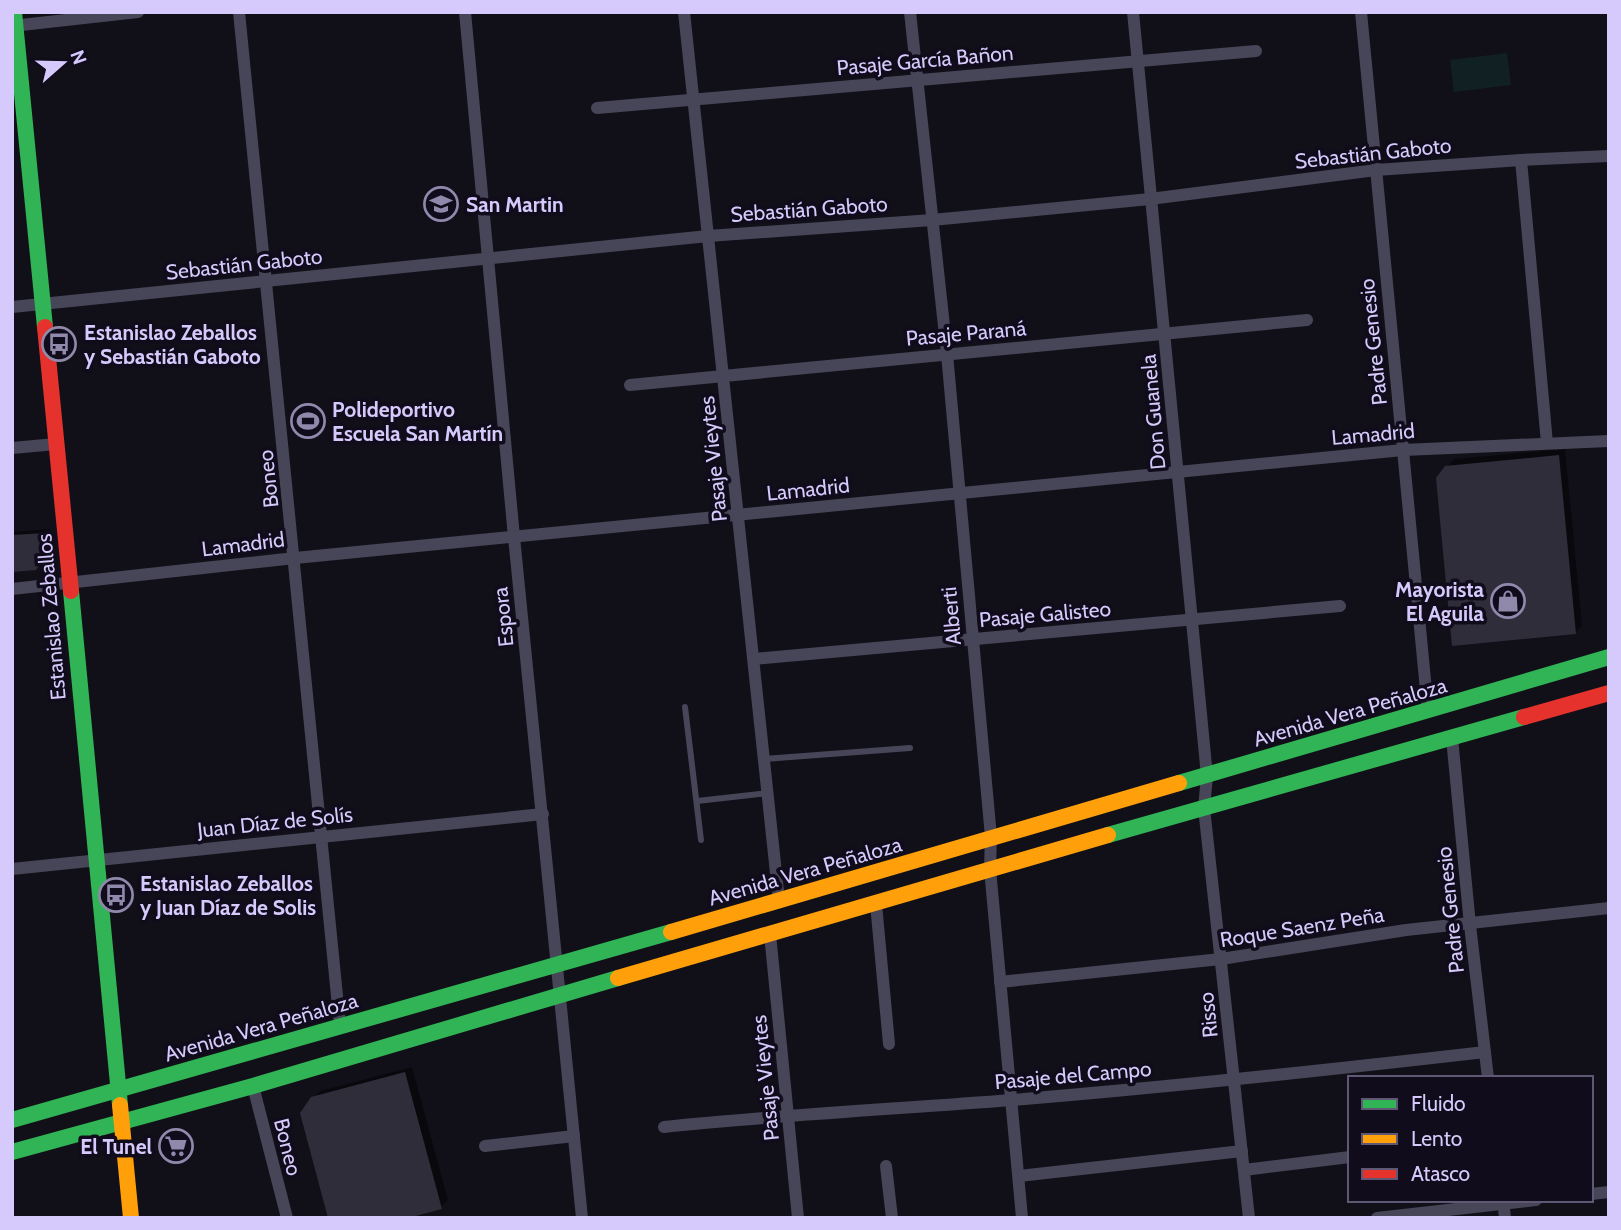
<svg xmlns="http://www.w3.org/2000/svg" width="1621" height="1230" viewBox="0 0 1621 1230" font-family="Cabin,sans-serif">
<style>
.green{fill:#102023}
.shadow{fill:#0007}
.building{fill:#302d3a}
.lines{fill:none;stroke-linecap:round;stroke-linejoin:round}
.lane{stroke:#474558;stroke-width:6}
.street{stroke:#474558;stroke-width:12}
.fast{stroke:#30b455;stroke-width:16}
.slow{stroke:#ff9f0a;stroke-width:16}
.jam{stroke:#e5322d;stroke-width:16}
.labels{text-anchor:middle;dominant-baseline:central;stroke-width:7;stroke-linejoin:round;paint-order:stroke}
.street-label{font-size:21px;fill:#d5cafb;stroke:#100c1b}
.poi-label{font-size:21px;font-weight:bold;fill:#d5cafb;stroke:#100c1b;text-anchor:start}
</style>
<rect width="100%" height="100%" fill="#111018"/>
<path class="green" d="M1507,53L1511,85L1454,92L1450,60Z"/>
<g class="shadow">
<path d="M1565,449L1582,626L1575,633L1447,467L1454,459Z"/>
<path d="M50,529L52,547L41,563L12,570V532Z"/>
<path d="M412,1067L448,1200L441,1207L410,1216L411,1218H330L313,1099L320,1091Z"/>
</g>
<g class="building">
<path d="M1559,455L1576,634L1452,646L1436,478L1445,466Z"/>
<path d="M45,533L48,554L36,570L12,572V535Z"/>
<path d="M405,1072L442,1209L408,1218H328L300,1113L311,1097Z"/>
</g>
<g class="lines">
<g class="lane">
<path d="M685,707L701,840"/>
<path d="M764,759L910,748"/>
<path d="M697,801L768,793"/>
</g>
<g class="street">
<path d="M239,12L340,1026"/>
<path d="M465,12L514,537L582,1218"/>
<path d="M684,12L779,901"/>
<path d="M910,12L947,354L991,837L990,869L1022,1218"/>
<path d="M1133,12L1207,776L1204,808L1249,1218"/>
<path d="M1361,12L1428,711"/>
<path d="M12,26L138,12"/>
<path d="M597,108L1256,51"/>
<path d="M1521,160L1547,443"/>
<path d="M12,307L708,236L932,220L1150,199L1376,170L1521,160L1609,156"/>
<path d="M630,385L1307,320"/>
<path d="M12,448L56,444"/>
<path d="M12,589L295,558L1403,450L1609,441"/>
<path d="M754,659L1340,606"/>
<path d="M1452,738L1470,925L1488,1078"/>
<path d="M12,869L543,814"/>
<path d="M876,904L889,1044"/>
<path d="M770,934L798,1218"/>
<path d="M1000,982L1221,959L1406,930L1609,908"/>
<path d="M253,1086L287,1218"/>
<path d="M664,1127C780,1115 896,1109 1012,1100C1170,1087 1328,1070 1485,1052"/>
<path d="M485,1146L574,1136"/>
<path d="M886,1166L892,1218"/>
<path d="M1244,1170L1350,1157"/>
<path d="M1019,1176L1242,1151"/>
<path d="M1591,1194L1609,1192"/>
<path d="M1503,1200L1505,1218"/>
<path d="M1377,1218L1536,1200"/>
</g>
<g class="fast">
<path d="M14,12L45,327"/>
<path d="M71,591L120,1105"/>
<path d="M1179,783L1609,657"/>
<path d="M1108,835L1524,717"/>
<path d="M12,1120L671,932"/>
<path d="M12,1152L253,1086L618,978"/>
</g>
<g class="slow">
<path d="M671,932L1179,783"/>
<path d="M618,978L1108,835"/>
<path d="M120,1105L131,1218"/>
</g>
<g class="jam">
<path d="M45,327L71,591"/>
<path d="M1524,717L1609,693"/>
</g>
</g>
<defs>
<g id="school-ring" transform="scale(1.75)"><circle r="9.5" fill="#100c1b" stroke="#9089ac" stroke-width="1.5"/><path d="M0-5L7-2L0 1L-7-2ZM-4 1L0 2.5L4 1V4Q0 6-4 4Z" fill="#9089ac"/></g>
<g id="bus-ring" transform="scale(1.75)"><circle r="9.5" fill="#100c1b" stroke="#9089ac" stroke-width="1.5"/><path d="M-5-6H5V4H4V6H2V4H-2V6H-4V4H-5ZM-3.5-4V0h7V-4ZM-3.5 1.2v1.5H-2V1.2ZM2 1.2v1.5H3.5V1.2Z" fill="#9089ac"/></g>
<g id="stadium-ring" transform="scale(1.75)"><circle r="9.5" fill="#100c1b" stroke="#9089ac" stroke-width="1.5"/><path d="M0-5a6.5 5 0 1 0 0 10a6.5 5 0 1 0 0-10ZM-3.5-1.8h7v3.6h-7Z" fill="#9089ac"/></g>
<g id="shop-ring" transform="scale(1.75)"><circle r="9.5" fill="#100c1b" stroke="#9089ac" stroke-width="1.5"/><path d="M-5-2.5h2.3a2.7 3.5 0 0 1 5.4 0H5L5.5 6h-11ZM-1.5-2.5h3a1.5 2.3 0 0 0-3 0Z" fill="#9089ac"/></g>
<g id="supermarket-ring" transform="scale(1.75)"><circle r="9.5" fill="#100c1b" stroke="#9089ac" stroke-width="1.5"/><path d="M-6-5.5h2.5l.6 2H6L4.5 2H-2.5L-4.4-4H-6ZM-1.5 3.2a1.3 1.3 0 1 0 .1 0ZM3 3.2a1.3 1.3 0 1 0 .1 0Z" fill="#9089ac"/></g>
</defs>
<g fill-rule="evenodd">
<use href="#school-ring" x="441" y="204"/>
<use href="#bus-ring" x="59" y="344"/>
<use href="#stadium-ring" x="308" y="421"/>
<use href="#shop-ring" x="1508" y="601"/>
<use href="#bus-ring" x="116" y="895"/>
<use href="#supermarket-ring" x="176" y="1146"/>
</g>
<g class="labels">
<g class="street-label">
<text transform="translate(925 60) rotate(-5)">Pasaje García Bañon</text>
<text transform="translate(1373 153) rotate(-6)">Sebastián Gaboto</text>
<text transform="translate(809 209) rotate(-4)">Sebastián Gaboto</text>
<text transform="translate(244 264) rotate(-6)">Sebastián Gaboto</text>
<text transform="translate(966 333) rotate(-5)">Pasaje Paraná</text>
<text transform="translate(1373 342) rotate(-96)">Padre Genesio</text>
<text transform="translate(1153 412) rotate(-95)">Don Guanela</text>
<text transform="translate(1373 434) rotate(-5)">Lamadrid</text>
<text transform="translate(713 459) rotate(-96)">Pasaje Vieytes</text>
<text transform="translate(268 479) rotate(-96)">Boneo</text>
<text transform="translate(808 489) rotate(-6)">Lamadrid</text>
<text transform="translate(243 544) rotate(-7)">Lamadrid</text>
<text transform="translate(1045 614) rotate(-5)">Pasaje Galisteo</text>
<text transform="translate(951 616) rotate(-95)">Alberti</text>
<text transform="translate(51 617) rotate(-95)">Estanislao Zeballos</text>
<text transform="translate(503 617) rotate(-96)">Espora</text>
<text transform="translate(1350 712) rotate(-16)">Avenida Vera Peñaloza</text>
<text transform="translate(275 822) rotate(-6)">Juan Díaz de Solís</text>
<text transform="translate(805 871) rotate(-16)">Avenida Vera Peñaloza</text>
<text transform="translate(1450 910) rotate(-96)">Padre Genesio</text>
<text transform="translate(1302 927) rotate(-9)">Roque Saenz Peña</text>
<text transform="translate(1208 1015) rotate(-96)">Risso</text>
<text transform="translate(261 1027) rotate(-16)">Avenida Vera Peñaloza</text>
<text transform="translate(1073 1075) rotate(-5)">Pasaje del Campo</text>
<text transform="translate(765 1078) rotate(-96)">Pasaje Vieytes</text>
<text transform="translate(288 1147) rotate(76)">Boneo</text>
</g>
<g class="poi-label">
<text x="466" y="204">San Martin</text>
<text x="84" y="332">Estanislao Zeballos<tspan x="84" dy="24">y Sebastián Gaboto</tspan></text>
<text x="332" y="409">Polideportivo<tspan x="332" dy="24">Escuela San Martín</tspan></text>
<text x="1484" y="589" text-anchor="end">Mayorista<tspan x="1484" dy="24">El Aguila</tspan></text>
<text x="140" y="883">Estanislao Zeballos<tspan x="140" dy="24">y Juan Díaz de Solis</tspan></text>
<text x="152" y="1146" text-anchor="end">El Tunel</text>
</g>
</g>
<rect width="1621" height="1230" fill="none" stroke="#d5cafb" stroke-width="28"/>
<rect x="1348" y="1076" width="245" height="126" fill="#100c1b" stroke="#5f5875" stroke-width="2"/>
<rect x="1362" y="1099" width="35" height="10" fill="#30b455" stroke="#5f5875" stroke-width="2"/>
<text x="1411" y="1111" font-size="21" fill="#d5cafb">Fluido</text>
<rect x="1362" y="1134" width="35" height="10" fill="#ff9f0a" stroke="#5f5875" stroke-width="2"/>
<text x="1411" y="1146" font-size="21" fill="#d5cafb">Lento</text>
<rect x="1362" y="1169" width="35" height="10" fill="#e5322d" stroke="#5f5875" stroke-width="2"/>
<text x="1411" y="1181" font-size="21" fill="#d5cafb">Atasco</text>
<g transform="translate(63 63) rotate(70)" stroke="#100c1b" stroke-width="5" paint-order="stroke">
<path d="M0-5L12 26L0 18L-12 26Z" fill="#d5cafb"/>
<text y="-10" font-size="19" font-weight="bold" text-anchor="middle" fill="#d5cafb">N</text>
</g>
</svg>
